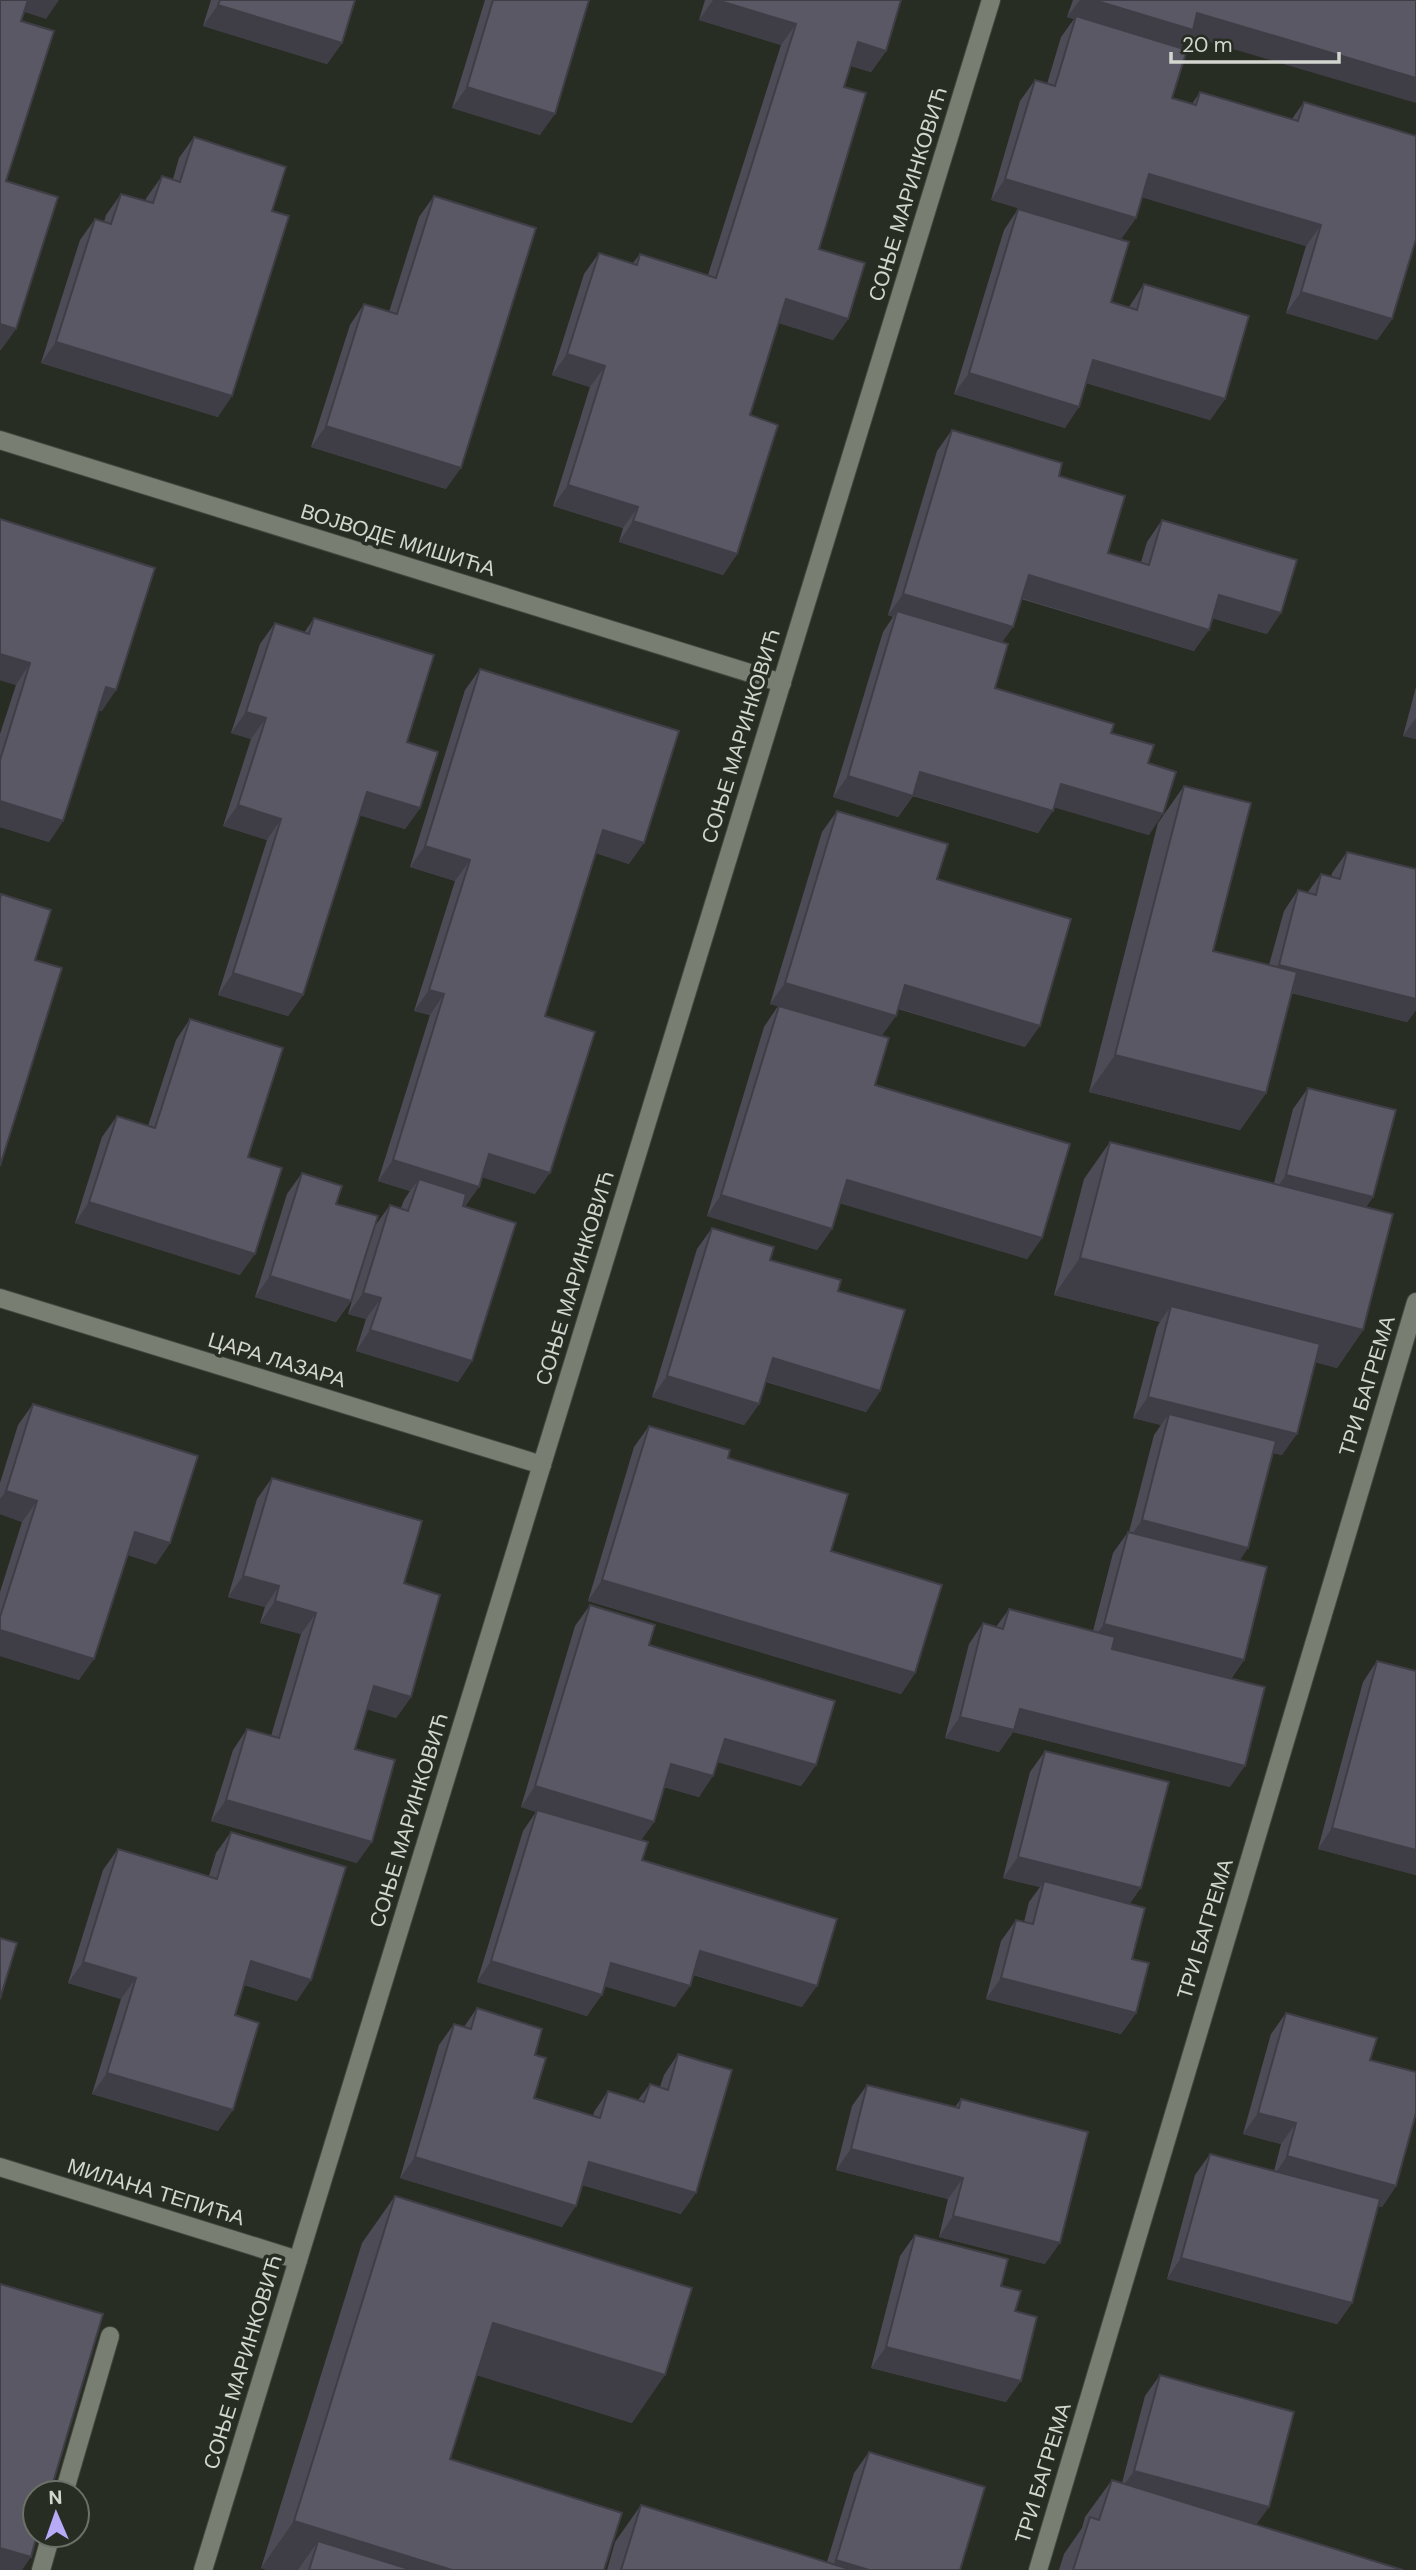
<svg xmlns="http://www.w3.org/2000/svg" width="1416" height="2570" viewBox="0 0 1416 2570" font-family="'DM Sans',sans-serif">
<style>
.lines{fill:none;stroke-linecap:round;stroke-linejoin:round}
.minor-casing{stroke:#43483f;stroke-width:20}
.minor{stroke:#787e72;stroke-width:18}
.wall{fill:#4d4c56}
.shaded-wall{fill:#3f3e46}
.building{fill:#5a5864;stroke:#3f3e46;stroke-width:2}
.labels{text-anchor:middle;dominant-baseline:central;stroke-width:7;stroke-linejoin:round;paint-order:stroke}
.street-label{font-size:21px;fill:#d2d6cf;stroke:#282d24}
</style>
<rect width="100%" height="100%" fill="#282d24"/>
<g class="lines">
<g class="minor-casing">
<g id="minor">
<path d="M0,440L782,683"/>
<path d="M0,1298L542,1465"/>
<path d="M0,2167L298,2260"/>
<path d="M64,2493L110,2336"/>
<path d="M41,2570L51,2535"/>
<path d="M203,2570L991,0"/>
<path d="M1038,2570L1416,1302"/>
</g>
</g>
<use href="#minor" class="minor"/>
</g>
<g class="wall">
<path d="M211,0H355L342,43L327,64L203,26Z"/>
<path d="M485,0H589L540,135L452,108Z"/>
<path d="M705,0H901L886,51L871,72L851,66L844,87L819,249L848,319L833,340L779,323L750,415L737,554L723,575L619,542L623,528L553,506L590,387L552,375L584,274L599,253L633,263L640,254L708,275L781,45L699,20Z"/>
<path d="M1073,0H1416L1189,36L1180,48L1172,98L1192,104L1200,92L1292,119L1304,102L1392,319L1377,340L1286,313L1306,246L1142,197L1136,218L1121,239L991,200L1020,101L1035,80L1047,84L1061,37L1074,19L1067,17Z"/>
<path d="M194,137L272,211L218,417L41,363L80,240L95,219L104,222L106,215L121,194L145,201L147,197L162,176L173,179L179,158Z"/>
<path d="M434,196L446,489L311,447L350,325L364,304L389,312L419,217Z"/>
<path d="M1018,209L1111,302L1129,307L1144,284L1225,399L1210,420L1086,383L1065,428L954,394L1004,230Z"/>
<path d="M952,430L1059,476L1108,553L1141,562L1147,542L1162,520L1267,634L1212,618L1194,651L1021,599L1002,642L995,688L1111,733L1148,763L1149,835L1054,807L1038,833L913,796L898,817L833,797L883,632L893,617L888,615L937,451Z"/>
<path d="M0,519L102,711L98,710L63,821L49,842L0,827V734L16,685L0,680Z"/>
<path d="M314,618L407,742L420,808L405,829L359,815L303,995L288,1016L218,995L267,840L223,826L251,739L231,733L260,644L275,623L304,633Z"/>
<path d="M480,669L629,864L596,853L545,1016L535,1194L482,1177L465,1207L472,1361L458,1382L356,1351L366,1319L348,1314L375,1226L390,1205L401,1208L404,1200L410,1191L378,1181L430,1015L414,1011L455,881L410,867L465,690Z"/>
<path d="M1416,687V739L1403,736Z"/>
<path d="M1184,786L1213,951L1269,965L1284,911L1298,890L1308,892L1321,874L1331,877L1332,873L1347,852L1416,869V1010L1407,1022L1291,993L1266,1093L1240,1130L1089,1092L1158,823Z"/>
<path d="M837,811L937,879L1025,1047L898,1009L881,1036L875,1085L1042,1238L1027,1259L840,1203L832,1229L817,1250L707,1216L764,1027L778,1006L770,1004L822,832Z"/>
<path d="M190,1019L240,1275L75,1223L102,1137L117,1116L148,1126L176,1040Z"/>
<path d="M1308,1088L1373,1197L1366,1207L1363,1330L1337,1368L1316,1362L1282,1455L1273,1453L1240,1560L1244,1660L1231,1679L1230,1787L1013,1732L999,1752L945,1738L969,1644L983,1623L996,1627L1009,1609L1093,1631L1113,1553L1128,1532H1129L1154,1435L1161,1425L1133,1418L1157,1327L1160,1322L1054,1295L1084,1179L1110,1142L1274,1183L1293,1109Z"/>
<path d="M302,1173L336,1204L351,1301L336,1322L255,1297L287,1194Z"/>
<path d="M712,1228L770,1260L838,1291L880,1391L866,1412L766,1382L759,1404L744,1425L652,1397L697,1249Z"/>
<path d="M33,1404L170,1543L156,1564L128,1555L79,1680L0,1656V1592L22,1522L0,1514V1483L18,1425Z"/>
<path d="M649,1426L831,1551L915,1673L901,1694L588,1601L634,1447Z"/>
<path d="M272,1478L404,1583L411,1697L396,1718L367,1709L355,1749L357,1863L211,1821L233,1750L247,1729L271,1736L301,1634L260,1623L265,1607L228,1597L257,1499Z"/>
<path d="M590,1605L649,1645L816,1765L801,1786L718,1762L699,1797L664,1787L654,1822L641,1840L642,1860L802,2007L693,1975L675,2007L604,1986L587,2016L477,1982L523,1831L536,1812L521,1807L575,1626Z"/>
<path d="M1377,1661L1416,1671V1875L1318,1849L1363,1682Z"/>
<path d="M1045,1751L1130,1904L1136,2013L1121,2034L986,1999L1001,1941L1016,1920L1024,1922L1029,1902L1040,1887L1003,1878L1030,1772Z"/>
<path d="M231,1832L297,2001L244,1985L235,2015L218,2131L92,2094L121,1999L68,1983L103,1870L118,1849L209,1876L216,1853Z"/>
<path d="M477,2008L535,2055L534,2098L593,2116L594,2112L608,2091L638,2100L650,2084L660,2087L664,2075L678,2054L681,2214L582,2185L562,2227L400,2178L439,2045L454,2024L464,2027Z"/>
<path d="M1286,2013L1370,2060L1396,2186L1382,2207L1378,2206L1352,2303L1337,2324L1167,2279L1195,2175L1210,2154L1274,2171L1281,2144L1243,2134L1271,2034Z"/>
<path d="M867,2085L955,2107L961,2099L1045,2264L939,2237L948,2199L836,2170L852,2106Z"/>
<path d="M395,2196L632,2423L477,2375L450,2459L604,2570H267L261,2568L362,2243Z"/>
<path d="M915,2235L1001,2286L1015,2311L1006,2402L871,2368L900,2256Z"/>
<path d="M1160,2375L1256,2525L1403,2570H1059L1064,2554L1082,2528L1085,2517L1112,2480L1122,2483L1145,2396Z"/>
<path d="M869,2452L960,2570H607L615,2542L641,2505L827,2562L854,2473Z"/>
</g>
<g class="shaded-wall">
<path d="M0,0H59L46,19L0,4Z"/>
<path d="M713,0H717L796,24L781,45L699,20Z"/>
<path d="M1080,0H1094L1197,13L1416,78V103L1189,36L1178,51L1076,16L1074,19L1067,17Z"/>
<path d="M218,5L342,43L327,64L203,26Z"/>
<path d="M858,42L886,51L871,72L843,63Z"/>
<path d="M467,87L555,114L540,135L452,108Z"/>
<path d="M1149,174L1321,225L1306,246L1134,195Z"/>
<path d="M1005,179L1136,218L1121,239L991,200Z"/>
<path d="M1301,292L1392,319L1377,340L1286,313Z"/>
<path d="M786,299L848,319L833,340L772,321Z"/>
<path d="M0,324L16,329L1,350H0Z"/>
<path d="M56,342L232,396L218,417L41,363Z"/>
<path d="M567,354L605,366L590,387L552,375Z"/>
<path d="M1093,360L1225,399L1210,420L1079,381Z"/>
<path d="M969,373L1079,407L1065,428L954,394Z"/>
<path d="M326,426L461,468L446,489L311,447Z"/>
<path d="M568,485L638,507L623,528L553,506Z"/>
<path d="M633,521L737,554L723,575L619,542Z"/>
<path d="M1029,575L1209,630L1194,651L1014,596Z"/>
<path d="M903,594L1013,627L998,648L897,611L893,617L888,615Z"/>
<path d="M1219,595L1281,613L1267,634L1204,616Z"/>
<path d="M0,654L30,663L16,685L0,680Z"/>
<path d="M106,687L116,690L102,711L91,708Z"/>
<path d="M246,712L266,718L251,739L231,733Z"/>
<path d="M1416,718V739L1403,736Z"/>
<path d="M920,772L1053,811L1038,833L905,793Z"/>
<path d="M848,776L913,796L898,817L833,797Z"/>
<path d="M1061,784L1163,814L1149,835L1046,805Z"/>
<path d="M367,792L420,808L405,829L352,813Z"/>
<path d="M0,801L63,821L49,842L0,827Z"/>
<path d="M238,805L281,819L267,840L223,826Z"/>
<path d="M603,830L644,843L629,864L589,851Z"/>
<path d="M425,846L470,860L455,881L410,867Z"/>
<path d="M1279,965L1416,999V1010L1407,1022L1264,986Z"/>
<path d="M233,973L303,995L288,1016L218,995Z"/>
<path d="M785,983L896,1016L881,1037L770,1004Z"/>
<path d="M905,985L1040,1026L1025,1047L890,1006Z"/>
<path d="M429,990L444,994L430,1015L414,1011Z"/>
<path d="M1115,1055L1266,1093L1240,1130L1089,1092Z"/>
<path d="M489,1154L550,1173L535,1194L475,1175Z"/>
<path d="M393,1160L479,1187L464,1208L419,1179L410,1191L378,1181Z"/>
<path d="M1286,1175L1373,1197L1358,1218L1271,1196Z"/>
<path d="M847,1180L1042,1238L1027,1259L832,1201Z"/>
<path d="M721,1195L832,1229L817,1250L707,1216Z"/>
<path d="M89,1202L255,1254L240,1275L75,1223Z"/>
<path d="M1080,1258L1363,1330L1337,1368L1167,1324L1171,1306L1160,1322L1054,1295Z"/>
<path d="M270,1276L351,1301L336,1322L255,1297Z"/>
<path d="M363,1293L381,1298L366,1319L348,1314Z"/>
<path d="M370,1330L472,1361L458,1382L356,1351Z"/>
<path d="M773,1358L880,1391L866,1412L758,1379Z"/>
<path d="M667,1376L759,1404L744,1425L652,1397Z"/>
<path d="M1148,1397L1297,1434L1282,1455L1166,1426L1169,1414L1161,1425L1133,1418Z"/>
<path d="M6,1491L37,1501L22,1522L0,1514V1499Z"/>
<path d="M1142,1520L1248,1548L1234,1569L1127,1541Z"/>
<path d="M135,1532L170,1543L156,1564L120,1553Z"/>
<path d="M243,1576L279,1586L265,1607L228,1597Z"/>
<path d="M602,1580L915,1673L901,1694L588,1601Z"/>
<path d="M275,1601L316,1613L301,1634L260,1623Z"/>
<path d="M1104,1624L1244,1660L1229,1681L1089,1645Z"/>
<path d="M0,1630L94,1659L79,1680L0,1656Z"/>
<path d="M374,1686L411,1697L396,1718L359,1707Z"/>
<path d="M1020,1709L1245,1766L1230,1787L1013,1732L999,1752L945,1738L960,1717Z"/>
<path d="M725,1739L816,1765L801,1786L710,1760Z"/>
<path d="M671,1764L713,1776L699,1797L657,1785Z"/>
<path d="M535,1786L654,1822L639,1843L537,1810L536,1812L521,1807Z"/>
<path d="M226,1800L372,1842L357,1863L211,1821Z"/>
<path d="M1332,1828L1416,1850V1875L1318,1849Z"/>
<path d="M1018,1857L1141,1888L1126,1909L1044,1881L1040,1887L1003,1878Z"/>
<path d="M700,1951L817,1986L802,2007L685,1972Z"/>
<path d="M251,1961L311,1980L297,2001L236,1982Z"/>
<path d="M491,1961L602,1995L587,2016L477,1982Z"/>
<path d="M83,1962L136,1978L121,1999L68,1983Z"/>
<path d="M611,1963L690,1986L675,2007L597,1984Z"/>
<path d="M1001,1978L1136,2013L1121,2034L986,1999Z"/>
<path d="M107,2073L233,2110L218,2131L92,2094Z"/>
<path d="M1258,2113L1296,2123L1281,2144L1243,2134Z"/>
<path d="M851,2149L963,2178L948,2199L836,2170Z"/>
<path d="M1287,2156L1396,2186L1382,2207L1273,2177Z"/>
<path d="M415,2157L576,2206L562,2227L400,2178Z"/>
<path d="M589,2162L696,2193L681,2214L575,2183Z"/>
<path d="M953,2216L1060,2243L1045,2264L939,2237Z"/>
<path d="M1181,2258L1352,2303L1337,2324L1167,2279Z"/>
<path d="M493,2323L665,2375L632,2423L460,2370Z"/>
<path d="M886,2347L1021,2381L1006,2402L871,2368Z"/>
<path d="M1134,2471L1269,2507L1254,2528L1119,2492Z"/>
<path d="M294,2521L452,2570H309L318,2541L298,2570H267L261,2568Z"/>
<path d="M0,2548L31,2557L22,2570H0Z"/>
<path d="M836,2560L869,2570H829Z"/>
</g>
<g class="building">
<path d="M0,0H28L21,21L54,31L6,181L58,197L16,329L0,324Z"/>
<path d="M220,0H355L342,43L218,5Z"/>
<path d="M493,0H589L555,114L467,87Z"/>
<path d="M717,0H901L886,51L858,42L844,87L866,93L819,249L865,263L848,319L786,299L750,415L778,425L737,554L633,521L638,507L568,485L605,366L567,354L599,253L637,265L640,254L716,278L796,24Z"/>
<path d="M1094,0H1416V78L1197,13L1193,30Z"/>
<path d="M1076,16L1187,50L1172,98L1196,105L1200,92L1298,121L1304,102L1416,136V239L1392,319L1301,292L1321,225L1149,174L1136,218L1005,179L1035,80L1055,86Z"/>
<path d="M194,137L286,167L272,211L289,216L232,396L56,342L95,219L111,224L121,194L153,203L162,176L180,182Z"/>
<path d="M434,196L536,228L461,468L326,426L364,304L397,314Z"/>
<path d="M1018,209L1129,242L1111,302L1137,310L1144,284L1249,316L1225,399L1093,360L1079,407L969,373Z"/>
<path d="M952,430L1062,463L1059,476L1125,496L1108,553L1149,565L1162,520L1297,560L1281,613L1219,595L1209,630L1029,575L1013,627L903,594Z"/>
<path d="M0,519L155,568L116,690L106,687L63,821L0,801V760L30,663L0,654Z"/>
<path d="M897,611L1008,644L995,688L1114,724L1111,733L1154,745L1148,763L1176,772L1163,814L1061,784L1053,811L920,772L913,796L848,776Z"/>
<path d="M314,618L434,655L407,742L438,752L420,808L367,792L303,995L233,973L281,819L238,805L266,718L246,712L275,623L309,634Z"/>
<path d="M480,669L679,731L644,843L603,830L545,1016L595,1032L550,1173L489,1154L479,1187L393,1160L444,994L429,990L470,860L425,846Z"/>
<path d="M1184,786L1251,803L1213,951L1297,972L1266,1093L1115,1055Z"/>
<path d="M837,811L948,844L937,879L1071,919L1040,1026L905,985L896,1016L785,983Z"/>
<path d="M1347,852L1416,869V999L1279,965L1298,890L1316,895L1321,874L1340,879Z"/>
<path d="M1,894L51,910L35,960L62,968L0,1166V899Z"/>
<path d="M779,1006L889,1038L875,1085L1070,1144L1042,1238L847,1180L832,1229L721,1195Z"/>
<path d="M190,1019L283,1048L248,1157L282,1168L255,1254L89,1202L117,1116L155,1128Z"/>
<path d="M1308,1088L1396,1110L1373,1197L1286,1175Z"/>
<path d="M1110,1142L1393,1214L1363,1330L1080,1258Z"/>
<path d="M302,1173L342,1186L336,1204L378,1216L351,1301L270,1276Z"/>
<path d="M419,1179L466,1194L463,1206L516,1223L472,1361L370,1330L381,1298L363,1293L390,1205L408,1211Z"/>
<path d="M712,1228L774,1247L770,1260L841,1280L838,1291L905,1310L880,1391L773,1358L759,1404L667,1376Z"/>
<path d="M1171,1306L1320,1344L1297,1434L1148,1397Z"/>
<path d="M33,1404L198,1456L170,1543L135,1532L94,1659L0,1630V1617L37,1501L6,1491Z"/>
<path d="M1169,1414L1276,1441L1248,1548L1142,1520Z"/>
<path d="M649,1426L730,1450L728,1458L848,1494L831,1551L942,1585L915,1673L602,1580Z"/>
<path d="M272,1478L422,1521L404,1583L440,1595L411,1697L374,1686L355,1749L395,1760L372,1842L226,1800L247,1729L279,1738L316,1613L275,1601L279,1586L243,1576Z"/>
<path d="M1128,1532L1267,1567L1244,1660L1104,1624Z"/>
<path d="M590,1605L655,1625L649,1645L835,1701L816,1765L725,1739L713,1776L671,1764L654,1822L535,1786Z"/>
<path d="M1009,1609L1115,1637L1112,1649L1265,1687L1245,1766L1020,1709L1014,1730L960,1717L983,1623L1003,1629Z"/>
<path d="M1377,1661L1416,1671V1850L1332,1828Z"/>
<path d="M1045,1751L1169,1782L1141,1888L1018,1857Z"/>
<path d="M537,1810L648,1842L642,1860L837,1919L817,1986L700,1951L690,1986L611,1963L602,1995L491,1961Z"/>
<path d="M231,1832L346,1867L311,1980L251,1961L235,2015L259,2023L233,2110L107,2073L136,1978L83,1962L118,1849L217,1879Z"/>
<path d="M1044,1881L1145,1908L1132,1959L1149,1963L1136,2013L1001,1978L1016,1920L1033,1924Z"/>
<path d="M0,1938L17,1943L0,1999Z"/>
<path d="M477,2008L542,2029L535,2055L546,2058L534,2098L600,2118L608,2091L644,2102L650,2084L668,2090L678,2054L732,2070L696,2193L589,2162L576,2206L415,2157L454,2024L471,2029Z"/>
<path d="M1286,2013L1377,2038L1370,2060L1416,2072V2113L1396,2186L1287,2156L1296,2123L1258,2113Z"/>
<path d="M867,2085L959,2108L961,2099L1088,2132L1060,2243L953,2216L963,2178L851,2149Z"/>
<path d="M1210,2154L1380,2199L1352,2303L1181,2258Z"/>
<path d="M395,2196L692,2288L665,2375L493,2323L450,2459L622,2513L604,2570H452L294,2521Z"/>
<path d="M915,2235L1008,2259L1001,2286L1021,2291L1015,2311L1037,2317L1021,2381L886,2347Z"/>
<path d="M0,2284L103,2314L50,2493H35V2535H37L31,2557L0,2548Z"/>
<path d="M1160,2375L1294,2412L1269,2507L1134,2471Z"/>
<path d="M869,2452L985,2487L960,2570H869L836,2560Z"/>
<path d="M1112,2480L1403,2570H1073L1090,2517L1099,2520Z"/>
<path d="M641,2505L852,2570H621Z"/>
<path d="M318,2541L412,2570H309Z"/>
</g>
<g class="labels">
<g class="street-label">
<text transform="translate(908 194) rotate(-73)">СОЊЕ МАРИНКОВИЋ</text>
<text transform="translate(398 540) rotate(17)">ВОЈВОДЕ МИШИЋА</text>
<text transform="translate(741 736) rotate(-73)">СОЊЕ МАРИНКОВИЋ</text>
<text transform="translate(575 1278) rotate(-73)">СОЊЕ МАРИНКОВИЋ</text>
<text transform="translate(277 1360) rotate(17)">ЦАРА ЛАЗАРА</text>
<text transform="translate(1367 1386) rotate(-73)">ТРИ БАГРЕМА</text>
<text transform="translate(409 1820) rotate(-73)">СОЊЕ МАРИНКОВИЋ</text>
<text transform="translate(1205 1929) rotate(-73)">ТРИ БАГРЕМА</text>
<text transform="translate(156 2192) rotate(17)">МИЛАНА ТЕПИЋА</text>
<text transform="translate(243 2362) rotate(-73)">СОЊЕ МАРИНКОВИЋ</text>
<text transform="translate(1043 2473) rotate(-73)">ТРИ БАГРЕМА</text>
</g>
</g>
<g transform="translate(56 2514) rotate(358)"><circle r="33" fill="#282d24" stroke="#6c7168" stroke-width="2"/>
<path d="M0-5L12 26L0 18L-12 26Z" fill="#b7abf8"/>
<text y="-10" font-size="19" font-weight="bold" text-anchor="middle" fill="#d2d6cf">N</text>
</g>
<path d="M1171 52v10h168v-10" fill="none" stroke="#d2d6cf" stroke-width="3.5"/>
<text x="1182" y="52" font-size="21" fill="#d2d6cf" stroke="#282d24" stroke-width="5" paint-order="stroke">20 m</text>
</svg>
